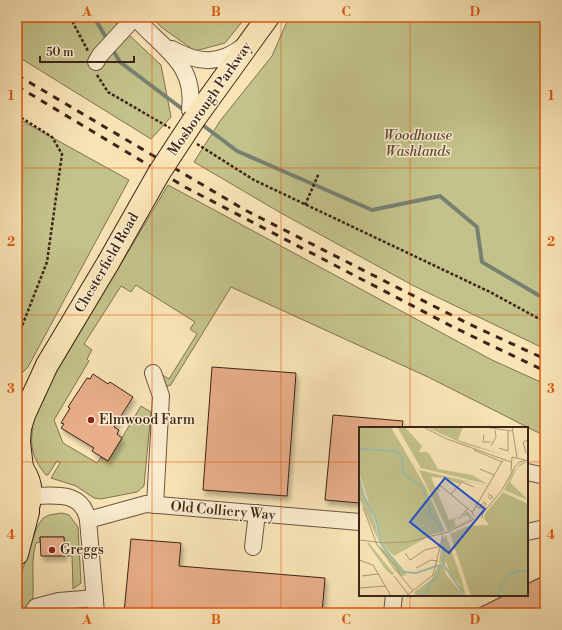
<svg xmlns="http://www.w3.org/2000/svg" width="562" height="630" viewBox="0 0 562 630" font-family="'Libre Bodoni',serif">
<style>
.green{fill:#c3c28a;stroke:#807351}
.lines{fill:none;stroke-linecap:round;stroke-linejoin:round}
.stream{stroke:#778171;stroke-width:4}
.building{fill:#e8ae89;stroke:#3d2418;filter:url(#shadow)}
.minor-casing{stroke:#6c5440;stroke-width:18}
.highway-casing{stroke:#3d2418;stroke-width:24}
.path{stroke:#3d2418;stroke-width:2.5;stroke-dasharray:3 2;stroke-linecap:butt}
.minor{stroke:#fbedd0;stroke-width:16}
.highway{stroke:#f9e4b6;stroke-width:22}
.rail{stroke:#3d2418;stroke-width:3;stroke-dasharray:7 7;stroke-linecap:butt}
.highway-bridge-casing{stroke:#3d2418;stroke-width:24;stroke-linecap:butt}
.highway-bridge{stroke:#f9e4b6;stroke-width:22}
.grid{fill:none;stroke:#df560d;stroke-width:1;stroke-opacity:0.55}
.poi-dot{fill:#8f2418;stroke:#fbedd0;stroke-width:1.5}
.labels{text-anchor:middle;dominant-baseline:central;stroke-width:3;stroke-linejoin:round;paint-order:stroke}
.street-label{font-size:14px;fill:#3d2418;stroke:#fbedd0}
.park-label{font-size:14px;font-style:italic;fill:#5e4c34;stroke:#fbedd0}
.poi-label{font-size:14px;fill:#3d2418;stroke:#fbedd0;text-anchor:start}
.inset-river{fill:none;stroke:#9ebfac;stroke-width:2}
.inset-road{fill:none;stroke:#ae9777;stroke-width:1}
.view{fill:#1d4ed8;fill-opacity:0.15;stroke:#1d4ed8;stroke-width:2}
.inset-edge{fill:none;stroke:#3d2418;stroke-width:2}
.neatline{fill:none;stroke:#df560d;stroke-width:1.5}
.grid-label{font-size:13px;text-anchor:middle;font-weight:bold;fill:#df560d}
</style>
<defs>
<filter id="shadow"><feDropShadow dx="2.5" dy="4.5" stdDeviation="2" flood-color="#0004"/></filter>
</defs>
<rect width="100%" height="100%" fill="#f9e4b6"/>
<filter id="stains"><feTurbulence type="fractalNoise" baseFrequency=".005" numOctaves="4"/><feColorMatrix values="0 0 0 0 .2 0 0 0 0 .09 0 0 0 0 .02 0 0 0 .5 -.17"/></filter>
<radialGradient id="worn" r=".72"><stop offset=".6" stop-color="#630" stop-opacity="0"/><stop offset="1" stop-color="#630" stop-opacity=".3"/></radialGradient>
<g class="green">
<path d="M17,17H110L161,65L171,117L151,139L17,56Z"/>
<path d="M152,17H246L225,43L195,51L161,27Z"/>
<path d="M289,17H545V349L414,286L281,213L194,162L220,121L272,56Z"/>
<path d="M17,118L129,180L28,367L17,378Z"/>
<path d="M168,185L492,360L545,384V436L428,377L231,287L170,386L168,385L166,388L161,374L169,379L197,334L190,329L195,322L136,285L131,292L121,286L84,344L92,350L87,359L89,361L54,420L63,443L97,463L101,457L108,461L141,406L151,412L144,486L137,492L101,499L94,498L76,486L51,478L60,463L57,461L48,475H46C34,461 29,447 33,428L29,424L38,403Z"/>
<path d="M62,513L69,515L78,527L81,583L73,589L72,556H68V544L64,543V537H40V542L36,543C29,566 37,590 30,613H17L18,583L37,527L43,518L49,515Z"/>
</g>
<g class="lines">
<g class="stream">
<path d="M94,17L108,41"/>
<path d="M111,47L120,62L185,111"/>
<path d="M200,123L237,151L372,210L440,196L477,227L482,262L545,299"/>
</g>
</g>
<g class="building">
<path d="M212,367L296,373L287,496L203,490Z"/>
<path d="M93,374L108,384L110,382L133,397L114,427L119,430L117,434L122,438L108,461L92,451L94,448L61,428L64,424L61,423L70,408L68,407L87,378L90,379Z"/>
<path d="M333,415L403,421L402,428H360V503L325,500Z"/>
<path d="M40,537H64L65,556H41Z"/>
<path d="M131,539L181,543L179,566L325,578L322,613H124Z"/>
<path d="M545,575V613H469L505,595H527V584Z"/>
</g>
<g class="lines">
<g class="minor-casing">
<g id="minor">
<path d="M135,17C162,49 196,62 190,110"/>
<path d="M172,49C199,64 220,65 245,45"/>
<path d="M96,62L100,55L135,17"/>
<path d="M153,373L161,396L155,505"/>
<path d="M527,472L545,476"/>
<path d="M31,496C55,496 82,490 88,520L96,613"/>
<path d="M88,520L146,504L360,522"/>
<path d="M527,532L545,528"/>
<path d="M253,547L257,513"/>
<path d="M32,613L36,607L59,601"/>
<path d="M61,613L59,601L95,598"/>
<path d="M392,613L394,595"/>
</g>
</g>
<g class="highway-casing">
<g id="highway">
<path d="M195,118L268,17"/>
<path d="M17,462C36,483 34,505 17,526"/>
<path d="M22,468L19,442L20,428L24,415L47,365L108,263"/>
<path d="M17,554L28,512"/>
</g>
</g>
<g class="path">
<path d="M70,17L88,51"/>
<path d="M97,75L108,92L170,128"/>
<path d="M17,115L52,137L62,154L47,262L17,339"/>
<path d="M197,144L254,180L490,292L545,322"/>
<path d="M305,205L319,173"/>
<path d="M17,383L22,377"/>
</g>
<use href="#minor" class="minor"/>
<use href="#highway" class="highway"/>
<g class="rail">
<path d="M17,75L245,210L469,324L545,359"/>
<path d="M17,86L185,187L455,328L545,371"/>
</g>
<g class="highway-bridge-casing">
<path id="highway-bridge" d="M108,263L159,173L195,118"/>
</g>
<use href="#highway-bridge" class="highway-bridge"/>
</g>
<path class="grid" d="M152,17V613M281,17V613M410,17V428M17,168H545M17,315H545M17,462H360M527,462H545M410,595V613"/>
<g class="poi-dot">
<circle cx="91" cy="420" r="4"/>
<circle cx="52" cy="550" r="4"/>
</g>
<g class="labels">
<g class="street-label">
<text transform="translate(210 99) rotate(-55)">Mosborough Parkway</text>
<text transform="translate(107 263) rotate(-60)">Chesterfield Road</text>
<text transform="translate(223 511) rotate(5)">Old Colliery Way</text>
</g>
<g class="park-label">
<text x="418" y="136">Woodhouse<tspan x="418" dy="16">Washlands</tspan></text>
</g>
<g class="poi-label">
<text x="99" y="420">Elmwood Farm</text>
<text x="60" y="550">Greggs</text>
</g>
</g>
<g transform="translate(359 427)">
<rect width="169" height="169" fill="#f9e4b6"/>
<path d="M0,0H32L67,61L86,104L74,107L35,129L24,118L0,46ZM38,0H46L63,19L60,25H68L71,28L79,42L113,48L128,57L62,41ZM67,0H104L99,13L149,29L105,17ZM169,34L158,41L151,55L169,73L145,63L153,46L162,36ZM60,43L129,59L104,54L100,57L85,51L72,50L90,93L100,90L95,93L97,99L111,92L108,88L103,90L108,84L114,91L89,104ZM0,56L17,98L20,115L0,71ZM144,65L169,77V169H112L91,107L109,99L130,98L125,91L127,85ZM87,108L103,154L107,169H102L101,158L91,146L87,135L80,136L83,113ZM8,116H10L35,147L33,148L26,142ZM17,117L30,126L48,148L42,149L36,144ZM79,139H85L87,148L100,163L98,169H57L55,165L72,153Z" fill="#c3c28a"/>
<path class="inset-river" d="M0,22L37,24L43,31L44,46L64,61L71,81L70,88L76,91L83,105M0,51L5,69L18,95L22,117L45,145L57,146L84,137L102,163L99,169M84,112L85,137M60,169L70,163V156L78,150L82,137M138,169L147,150L158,144H169"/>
<path class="inset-road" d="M64,0L88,12L152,35M125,0L153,4M153,0L158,30M125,8L124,15H132M132,19L137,10L136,3M140,21L149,24V4M115,23L143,35M167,26L164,15L169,13M121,42L135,48M152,44L153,30L166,33M80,64L78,60L82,59L113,85M92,67L103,55L115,60M129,70L132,72L134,70L129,67M117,79L120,81L125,75L127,77L124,81H120M4,80L18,118L38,140L41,148L54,164M116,90L113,86L144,33M123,91L124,86L143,63L155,41L160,35L169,33M100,92L108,82M0,113L25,116L49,115L89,105L115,92M46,126L51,133L66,123L82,119M0,133L14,138L32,169M57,141L72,133L79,134M3,149L19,147M35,149L49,167M0,161L27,159M47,169L74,148L84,108"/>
<path class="view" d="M86,51L126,82L90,126L51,95Z"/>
<rect width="169" height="169" class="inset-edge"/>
</g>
<rect width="562" height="630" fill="none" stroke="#f9e4b6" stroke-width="44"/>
<path d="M40 56v6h94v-6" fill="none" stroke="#3d2418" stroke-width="2"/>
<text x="46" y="56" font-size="12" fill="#3d2418" stroke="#fbedd0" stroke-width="3" paint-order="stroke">50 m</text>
<rect x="22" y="22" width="518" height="586" class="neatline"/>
<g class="grid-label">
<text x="87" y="16">A</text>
<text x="216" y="16">B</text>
<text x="346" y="16">C</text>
<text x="475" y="16">D</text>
<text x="11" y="100">1</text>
<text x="551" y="100">1</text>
<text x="11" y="246">2</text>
<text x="551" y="246">2</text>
<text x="11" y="393">3</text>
<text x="551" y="393">3</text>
<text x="11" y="539">4</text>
<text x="551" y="539">4</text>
<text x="87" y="624">A</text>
<text x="216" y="624">B</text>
<text x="346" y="624">C</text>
<text x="475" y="624">D</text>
</g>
<rect width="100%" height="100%" filter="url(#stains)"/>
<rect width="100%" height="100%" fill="url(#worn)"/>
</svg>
